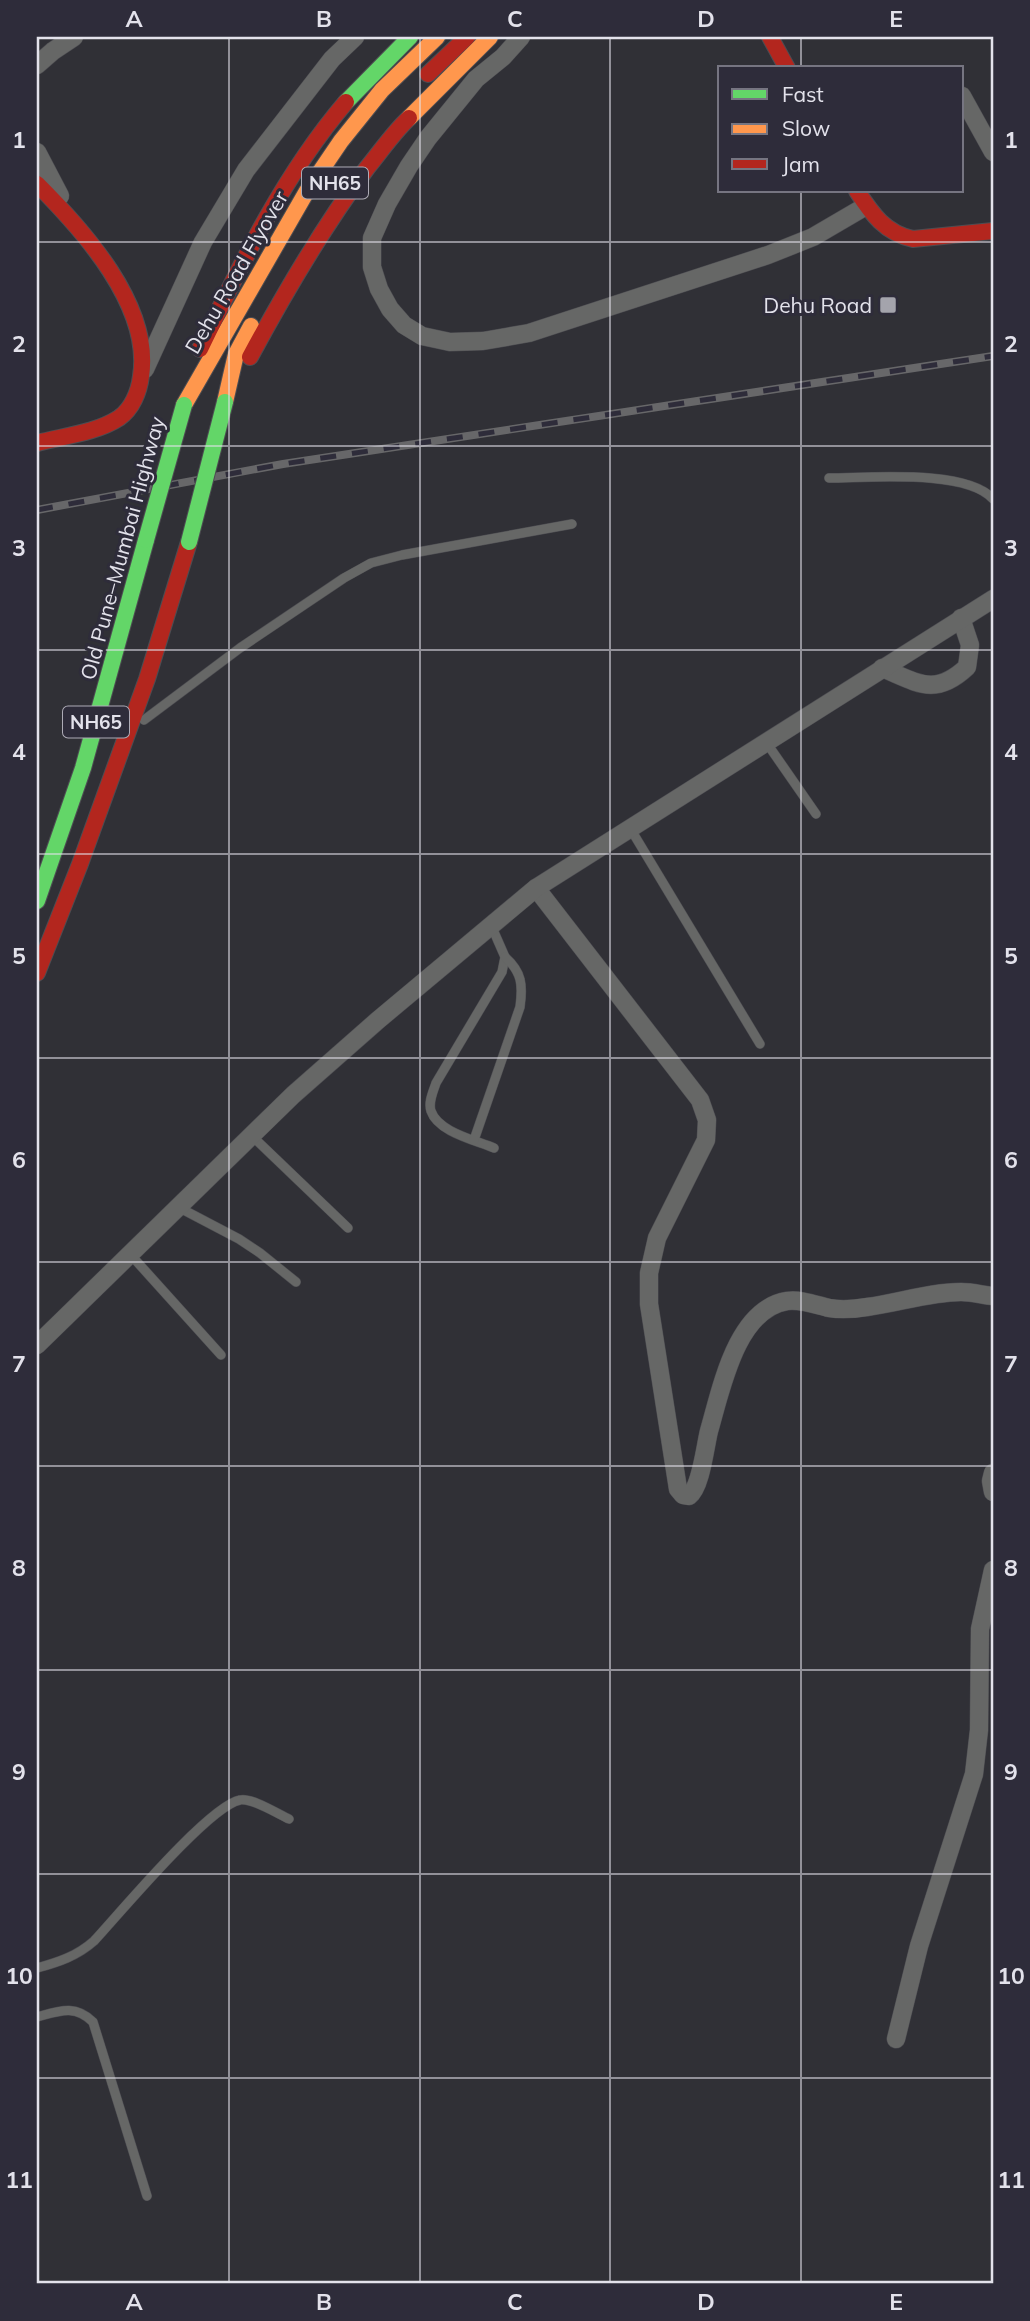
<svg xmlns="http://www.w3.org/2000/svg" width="1030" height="2321" viewBox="0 0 1030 2321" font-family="Mulish,sans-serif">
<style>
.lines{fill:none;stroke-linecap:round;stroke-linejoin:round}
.lane-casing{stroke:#4d4d52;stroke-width:10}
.street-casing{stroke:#4d4d52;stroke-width:19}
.fast-casing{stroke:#4d4d52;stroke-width:18}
.slow-casing{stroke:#4d4d52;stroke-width:18}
.jam-casing{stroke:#4d4d52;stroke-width:18}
.lane{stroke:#666766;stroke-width:9}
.street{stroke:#666766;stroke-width:18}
.fast{stroke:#63d668;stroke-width:16}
.slow{stroke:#ff974d;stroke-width:16}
.jam{stroke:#b3261e;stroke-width:16}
.rail-casing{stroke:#676769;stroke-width:8}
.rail{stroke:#2e2c3a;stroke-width:5;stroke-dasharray:16;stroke-linecap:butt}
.fast-bridge-casing{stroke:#4d4d52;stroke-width:18;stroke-linecap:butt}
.fast-bridge{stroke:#63d668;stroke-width:16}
.grid{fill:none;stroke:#e3e2eb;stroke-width:2;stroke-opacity:0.55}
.poi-dot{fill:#a4a4ac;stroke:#2e2c3a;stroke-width:2.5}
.labels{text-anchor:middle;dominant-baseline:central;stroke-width:6;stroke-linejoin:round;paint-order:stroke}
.shield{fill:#2e2c3a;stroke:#adabb6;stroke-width:2}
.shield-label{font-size:19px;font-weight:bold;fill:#e3e2eb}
.street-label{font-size:21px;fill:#e3e2eb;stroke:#2e2c3a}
.poi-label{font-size:21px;fill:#e3e2eb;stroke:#2e2c3a;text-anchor:end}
.neatline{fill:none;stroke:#e3e2eb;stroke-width:2.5}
.grid-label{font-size:23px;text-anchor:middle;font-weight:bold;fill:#e3e2eb}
</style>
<rect width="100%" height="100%" fill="#303036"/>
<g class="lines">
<g class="lane-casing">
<g id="lane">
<path d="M829,478C869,478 966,469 993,499"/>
<path d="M144,720L240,648L344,578L371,563L402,555L572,524"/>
<path d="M766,742L816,814"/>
<path d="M630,828L760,1044"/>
<path d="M491,925L505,957L502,972L436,1083C433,1092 428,1102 431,1111C438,1132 475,1140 494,1148"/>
<path d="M251,1135L348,1228"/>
<path d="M474,1140L520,1007C523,985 522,972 505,957"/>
<path d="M178,1207L239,1239L260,1253L296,1282"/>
<path d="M130,1254L221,1355"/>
<path d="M37,1968C59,1962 77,1956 94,1941C119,1914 209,1806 240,1800C251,1797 278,1814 289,1819"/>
<path d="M37,2017C59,2011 75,2004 93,2022L147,2196"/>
</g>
</g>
<g class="street-casing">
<g id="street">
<path d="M521,37L503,57L476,79L428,138L409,166L387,204L372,238V267L379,289L390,309L404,325L422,336L450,342L483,341L529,333L768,255L813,237L866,206"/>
<path d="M37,65L53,51L74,37"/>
<path d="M962,96L993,152"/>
<path d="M37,152L60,196"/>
<path d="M145,369L203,242L246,170L332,59L355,37"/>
<path d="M882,668C918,683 935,697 967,667L970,645L961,618"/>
<path d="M536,888L700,1100L707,1120L706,1140L657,1238L649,1273V1304L678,1489L683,1495L689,1496C701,1487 705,1447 709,1431C721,1390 736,1309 787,1301C801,1299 816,1305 829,1308C841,1310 855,1309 867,1307C898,1303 930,1292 961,1292C972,1292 983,1295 993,1296"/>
<path d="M37,1345L293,1095L377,1021L536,888L993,599"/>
<path d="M993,1473L991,1481L993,1492"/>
<path d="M896,2039L919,1946L974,1774L979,1730L980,1629L993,1570"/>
</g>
</g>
<g class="fast-casing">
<g id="fast">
<path d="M346,102L410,37"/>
<path d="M37,901L83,768L146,540"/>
</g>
</g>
<g class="slow-casing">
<g id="slow">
<path d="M409,118L490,37"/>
<path d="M225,402L236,354L251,326"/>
<path d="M184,405L307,191L341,141L382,90L437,37"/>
</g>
</g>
<g class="jam-casing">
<g id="jam">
<path d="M770,37L787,68"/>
<path d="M428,74L467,37"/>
<path d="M37,184C83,230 152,306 141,376C139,392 132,409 119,418C96,433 64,436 37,443"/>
<path d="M857,191C872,214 885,233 913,239L993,231"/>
<path d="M200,349C242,262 283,176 346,102"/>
<path d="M250,357C285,292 323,227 367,168C381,151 393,133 409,118"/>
<path d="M37,973L80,864L147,679L189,542"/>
</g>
</g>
<use href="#lane" class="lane"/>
<use href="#street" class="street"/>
<use href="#fast" class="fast"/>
<use href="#slow" class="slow"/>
<use href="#jam" class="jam"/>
<g class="rail-casing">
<path id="rail" d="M37,510L283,464L993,356"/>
</g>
<use href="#rail" class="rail"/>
<g class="fast-bridge-casing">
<g id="fast-bridge">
<path d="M146,540L184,405"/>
<path d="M189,542L225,402"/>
</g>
</g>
<use href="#fast-bridge" class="fast-bridge"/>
</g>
<path class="grid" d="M229,37V2284M420,37V2284M610,37V2284M801,37V68M801,191V2284M37,242H993M37,446H993M37,650H993M37,854H993M37,1058H993M37,1262H993M37,1466H993M37,1670H993M37,1874H993M37,2078H993"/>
<rect class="poi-dot" x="879" y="296" width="18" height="18" rx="3.5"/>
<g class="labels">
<g class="shield">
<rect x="302" y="167.5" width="66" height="31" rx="5"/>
<rect x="63" y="706.5" width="66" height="31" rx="5"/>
</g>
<g class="shield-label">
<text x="335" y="183">NH65</text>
<text x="96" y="722">NH65</text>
</g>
<g class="street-label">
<text transform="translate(236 272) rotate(-60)">Dehu Road Flyover</text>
<text transform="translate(122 548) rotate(-75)">Old Pune–Mumbai Highway</text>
</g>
<g class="poi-label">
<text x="872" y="305">Dehu Road</text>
</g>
</g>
<rect width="1030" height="2321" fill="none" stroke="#2e2c3a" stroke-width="77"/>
<rect x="718" y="66" width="245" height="126" fill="#2e2c3a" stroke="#767581" stroke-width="2"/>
<rect x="732" y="89" width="35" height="10" fill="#63d668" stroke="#767581" stroke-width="2"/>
<text x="782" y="102" font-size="21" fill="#e3e2eb">Fast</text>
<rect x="732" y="124" width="35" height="10" fill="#ff974d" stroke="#767581" stroke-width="2"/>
<text x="782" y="136" font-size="21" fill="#e3e2eb">Slow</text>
<rect x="732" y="159" width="35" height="10" fill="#b3261e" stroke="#767581" stroke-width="2"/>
<text x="782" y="172" font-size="21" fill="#e3e2eb">Jam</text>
<rect x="38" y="38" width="954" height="2244" class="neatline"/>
<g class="grid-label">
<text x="134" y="27">A</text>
<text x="324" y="27">B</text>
<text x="515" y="27">C</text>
<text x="706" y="27">D</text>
<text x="896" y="27">E</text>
<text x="19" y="148">1</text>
<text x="1011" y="148">1</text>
<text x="19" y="352">2</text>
<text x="1011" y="352">2</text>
<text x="19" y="556">3</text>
<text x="1011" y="556">3</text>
<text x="19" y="760">4</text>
<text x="1011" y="760">4</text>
<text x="19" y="964">5</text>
<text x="1011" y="964">5</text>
<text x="19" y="1168">6</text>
<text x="1011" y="1168">6</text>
<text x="19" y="1372">7</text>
<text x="1011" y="1372">7</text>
<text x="19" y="1576">8</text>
<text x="1011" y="1576">8</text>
<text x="19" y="1780">9</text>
<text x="1011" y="1780">9</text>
<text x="19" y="1984">10</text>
<text x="1011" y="1984">10</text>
<text x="19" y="2188">11</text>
<text x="1011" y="2188">11</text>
<text x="134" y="2310">A</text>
<text x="324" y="2310">B</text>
<text x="515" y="2310">C</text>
<text x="706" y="2310">D</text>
<text x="896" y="2310">E</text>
</g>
</svg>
